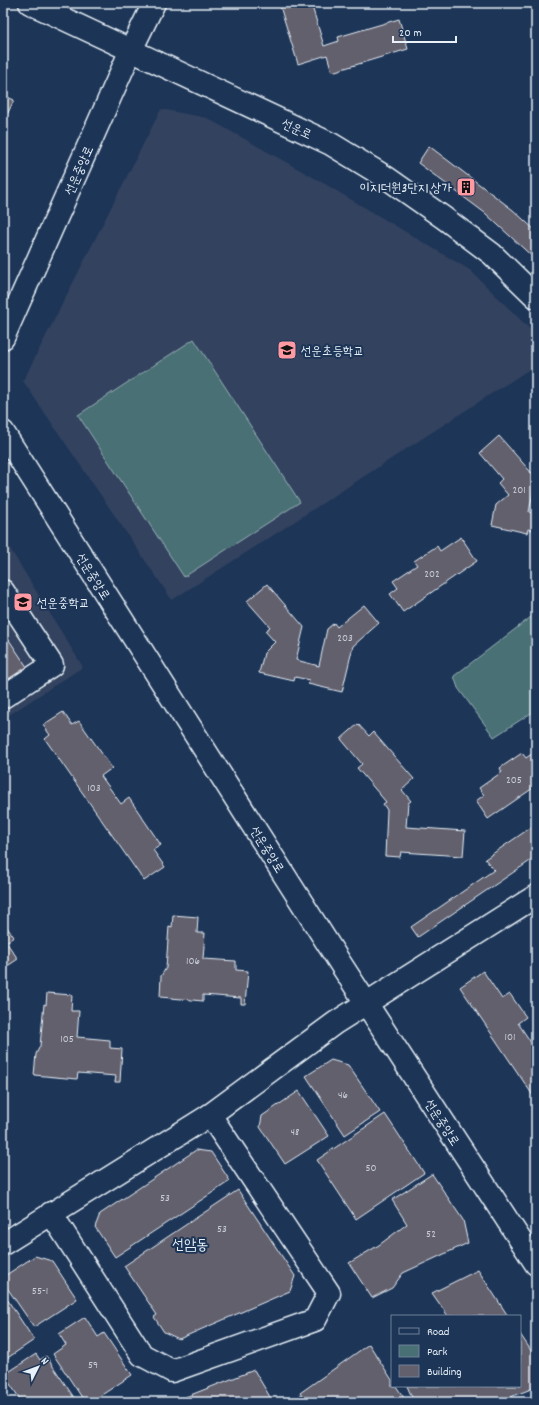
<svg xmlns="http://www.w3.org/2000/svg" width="539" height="1405" viewBox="0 0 539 1405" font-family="Dekko,'Poor Story',sans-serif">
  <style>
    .built { fill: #32425e }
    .green { fill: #497074; stroke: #98b0b6 }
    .building { fill: #63606e; stroke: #e8f1f8 }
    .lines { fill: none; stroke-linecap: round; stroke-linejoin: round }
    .street-casing { stroke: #e8f1f8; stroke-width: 25 }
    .secondary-casing { stroke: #e8f1f8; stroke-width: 25 }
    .street { stroke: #1d3557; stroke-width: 22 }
    .secondary { stroke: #1d3557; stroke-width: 22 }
    .labels { text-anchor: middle; stroke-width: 4; stroke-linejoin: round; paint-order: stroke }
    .number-label { font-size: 11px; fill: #c7cdd6 }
    .street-label { font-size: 13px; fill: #e8f1f8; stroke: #1d3557 }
    .poi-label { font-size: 13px; fill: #e8f1f8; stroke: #1d3557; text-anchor: start }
    .quarter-label { font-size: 15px; fill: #e8f1f8; stroke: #1d3557 }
  </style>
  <rect width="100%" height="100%" fill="#1d3557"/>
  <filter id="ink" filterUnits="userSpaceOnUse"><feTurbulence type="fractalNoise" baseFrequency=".025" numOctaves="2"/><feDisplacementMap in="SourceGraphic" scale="8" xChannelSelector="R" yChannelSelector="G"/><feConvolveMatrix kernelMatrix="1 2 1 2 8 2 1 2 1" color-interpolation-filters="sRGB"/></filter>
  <g filter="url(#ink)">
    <!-- built -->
    <g class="built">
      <path d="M 161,109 L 207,118 L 320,181 L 470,270 L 536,335 L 536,365 L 263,542 L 172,600 L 23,381 Z"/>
      <path d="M 3,537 L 83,667 L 3,719 Z"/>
    </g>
    <!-- green -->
    <g class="green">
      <path d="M 194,339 L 300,502 L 184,577 L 78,415 Z"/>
      <path d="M 531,617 L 536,625 L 536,710 L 494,737 L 458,688 L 454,676 Z"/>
    </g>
    <!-- building -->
    <g class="building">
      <path d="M 279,3 L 311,3 L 324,46 L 339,41 L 338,37 L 399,19 L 408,49 L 332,72 L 327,55 L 298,64 Z"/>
      <path d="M 3,95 L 14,100 L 3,123 Z"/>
      <path d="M 429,146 L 513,210 L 536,231 L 536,260 L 485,213 L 418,163 Z"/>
      <path d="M 499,436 L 536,478 L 529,512 L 536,514 L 536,531 L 528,529 L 527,533 L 492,525 L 496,505 L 508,495 L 498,483 L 502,479 L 480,453 Z"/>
      <path d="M 461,537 L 477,561 L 403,612 L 390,594 L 398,588 L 393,581 L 417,565 L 414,561 L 437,546 L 440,551 Z"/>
      <path d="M 267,584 L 304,627 L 296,660 L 319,666 L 327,629 L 334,623 L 337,627 L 364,605 L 379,623 L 353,646 L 342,692 L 308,684 L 309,680 L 295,677 L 294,681 L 259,673 L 264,653 L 275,642 L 265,631 L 270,627 L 247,601 Z"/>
      <path d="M 3,631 L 29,670 L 3,687 Z"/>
      <path d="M 63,712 L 72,725 L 79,721 L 112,768 L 101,776 L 121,804 L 129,798 L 161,845 L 153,850 L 165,867 L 144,881 L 45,739 L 50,735 L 43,725 Z"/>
      <path d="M 358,724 L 369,736 L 373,732 L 414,779 L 402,790 L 411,801 L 408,803 L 406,827 L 465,831 L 463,856 L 401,852 L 400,857 L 385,856 L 387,810 L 383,804 L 386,802 L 357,768 L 362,764 L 341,739 Z"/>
      <path d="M 536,751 L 536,786 L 488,819 L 476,801 L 484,795 L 479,788 L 502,772 L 500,768 L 522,753 L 526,758 Z"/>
      <path d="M 536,824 L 536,857 L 418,937 L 411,927 L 494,870 L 485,859 Z"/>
      <path d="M 173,915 L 198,917 L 197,933 L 205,933 L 203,959 L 236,961 L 236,970 L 248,971 L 245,1004 L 241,1004 L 241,998 L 203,995 L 203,1001 L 160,997 L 161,976 L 166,968 L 169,926 L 172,927 Z"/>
      <path d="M 3,922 L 14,937 L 6,942 L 18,959 L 3,969 Z"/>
      <path d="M 483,971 L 502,999 L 510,994 L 526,1017 L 518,1023 L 536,1050 L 536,1100 L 460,987 Z"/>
      <path d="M 47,993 L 72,995 L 71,1011 L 79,1011 L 77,1037 L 110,1040 L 110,1048 L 122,1049 L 120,1082 L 115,1082 L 116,1076 L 78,1073 L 77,1079 L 34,1075 L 36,1054 L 40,1046 L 44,1004 L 46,1005 Z"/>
      <path d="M 331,1060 L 348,1065 L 380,1112 L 345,1135 L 306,1076 Z"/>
      <path d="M 299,1091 L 329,1136 L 285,1164 L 260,1127 L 262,1116 Z"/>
      <path d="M 385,1114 L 424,1173 L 356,1219 L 317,1160 Z"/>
      <path d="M 196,1150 L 211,1152 L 230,1181 L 115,1257 L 95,1227 L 100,1214 Z"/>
      <path d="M 432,1174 L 463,1220 L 468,1243 L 403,1273 L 392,1288 L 372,1298 L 349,1263 L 379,1245 L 407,1224 L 392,1200 Z"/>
      <path d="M 238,1190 L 295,1276 L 290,1291 L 179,1339 L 164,1332 L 154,1317 L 157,1315 L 124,1266 Z"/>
      <path d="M 35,1256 L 52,1261 L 77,1299 L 34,1327 L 3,1282 L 3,1277 Z"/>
      <path d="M 478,1270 L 508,1316 L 448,1316 L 432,1293 Z"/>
      <path d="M 3,1293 L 34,1340 L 3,1361 Z"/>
      <path d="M 85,1317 L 98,1337 L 104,1333 L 132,1375 L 91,1402 L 85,1402 L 53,1354 L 66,1345 L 59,1334 Z"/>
      <path d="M 520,1334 L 536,1358 L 536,1387 L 498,1402 L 414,1402 L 407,1386 L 520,1386 Z"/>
      <path d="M 369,1344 L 392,1380 L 392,1386 L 396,1386 L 404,1398 L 400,1401 L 401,1402 L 306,1402 L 300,1393 Z"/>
      <path d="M 36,1354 L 40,1360 L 46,1356 L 77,1402 L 22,1402 L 4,1375 Z"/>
      <path d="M 254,1370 L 273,1402 L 185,1402 L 183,1398 Z"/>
    </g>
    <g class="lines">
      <defs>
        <g id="street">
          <path d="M 30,3 L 331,144 L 387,178 L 444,218 L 492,254 L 536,297"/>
          <path d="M 3,591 L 52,665 L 3,697"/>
          <path d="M 51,1213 L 142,1355 L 172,1371 L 315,1320 L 329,1293 L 210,1115"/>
          <path d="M 3,1244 L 210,1115 L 335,1023 L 536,896"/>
        </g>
        <g id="secondary">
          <path d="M 3,338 L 131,50 L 154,3"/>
          <path d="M 3,432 L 342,966 L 536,1264"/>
        </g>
      </defs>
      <!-- street casing -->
      <use href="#street" class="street-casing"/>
      <!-- secondary casing -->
      <use href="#secondary" class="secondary-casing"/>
      <!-- street -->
      <use href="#street" class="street"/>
      <!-- secondary -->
      <use href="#secondary" class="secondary"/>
    </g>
  </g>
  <!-- icons -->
  <defs>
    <symbol id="building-square" viewBox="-11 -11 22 22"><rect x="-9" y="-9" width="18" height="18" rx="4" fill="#ff9aa2" stroke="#1d3557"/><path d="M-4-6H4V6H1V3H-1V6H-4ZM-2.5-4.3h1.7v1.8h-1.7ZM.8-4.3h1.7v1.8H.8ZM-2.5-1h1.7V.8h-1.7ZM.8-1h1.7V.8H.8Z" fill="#111"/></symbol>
    <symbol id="school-square" viewBox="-11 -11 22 22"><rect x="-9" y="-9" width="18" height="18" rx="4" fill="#ff9aa2" stroke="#1d3557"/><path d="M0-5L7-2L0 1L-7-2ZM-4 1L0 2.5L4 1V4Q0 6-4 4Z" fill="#111"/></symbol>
  </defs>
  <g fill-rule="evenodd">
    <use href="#building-square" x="455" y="176" width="22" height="22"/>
    <use href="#school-square" x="276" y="339" width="22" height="22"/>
    <use href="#school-square" x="12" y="591" width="22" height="22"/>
  </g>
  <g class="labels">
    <!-- number labels -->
    <g class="number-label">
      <text x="519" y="493">201</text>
      <text x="432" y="577">202</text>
      <text x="345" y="641">203</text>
      <text x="514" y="783">205</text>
      <text x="94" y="791">103</text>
      <text x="193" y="964">106</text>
      <text x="510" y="1040">101</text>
      <text x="67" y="1042">105</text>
      <text x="343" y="1098">46</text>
      <text x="295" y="1135">48</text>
      <text x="371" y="1171">50</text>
      <text x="165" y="1201">53</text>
      <text x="222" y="1232">53</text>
      <text x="431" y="1237">52</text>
      <text x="40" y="1294">55-1</text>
      <text x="93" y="1368">59</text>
    </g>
    <!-- street labels -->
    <g class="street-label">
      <text transform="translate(297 128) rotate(25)" y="5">선운로</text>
      <text transform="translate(78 170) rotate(-66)" y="5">선운중앙로</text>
      <text transform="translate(94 576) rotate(58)" y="5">선운중앙로</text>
      <text transform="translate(268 849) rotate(58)" y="5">선운중앙로</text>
      <text transform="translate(443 1122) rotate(57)" y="5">선운중앙로</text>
    </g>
    <!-- poi labels -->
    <g class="poi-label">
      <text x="452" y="192" text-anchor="end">이지더원3단지 상가</text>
      <text x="301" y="355">선운초등학교</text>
      <text x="37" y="607">선운중학교</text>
    </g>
    <!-- quarter labels -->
    <g class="quarter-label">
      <text x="190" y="1249">선암동</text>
    </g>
  </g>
  <!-- margin -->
  <rect width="539" height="1405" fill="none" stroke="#1d3557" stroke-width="16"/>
  <rect x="8" y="8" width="523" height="1389" fill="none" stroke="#e8f1f8" stroke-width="1.5" filter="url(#ink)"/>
  <!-- legend -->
  <rect x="391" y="1315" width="130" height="72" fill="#1d3557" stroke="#6e8097"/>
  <rect x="399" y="1328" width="20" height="6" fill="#1d3557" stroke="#6e8097"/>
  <text x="427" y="1335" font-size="12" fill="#e8f1f8">Road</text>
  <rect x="399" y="1345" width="20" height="12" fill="#497074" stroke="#6e8097"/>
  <text x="427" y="1355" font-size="12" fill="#e8f1f8">Park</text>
  <rect x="399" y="1365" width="20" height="12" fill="#63606e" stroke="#6e8097"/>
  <text x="427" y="1375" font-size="12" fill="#e8f1f8">Building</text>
  <!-- north arrow -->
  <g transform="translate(38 1367) rotate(48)" stroke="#1d3557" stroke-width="3" paint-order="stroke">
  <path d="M0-3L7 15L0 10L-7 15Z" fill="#e8f1f8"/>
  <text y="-6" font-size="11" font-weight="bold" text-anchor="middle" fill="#e8f1f8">N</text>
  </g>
  <!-- scale -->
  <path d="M393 36v6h63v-6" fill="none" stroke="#e8f1f8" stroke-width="2"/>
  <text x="399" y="36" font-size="12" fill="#e8f1f8" stroke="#1d3557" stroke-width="3" paint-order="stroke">20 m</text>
</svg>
